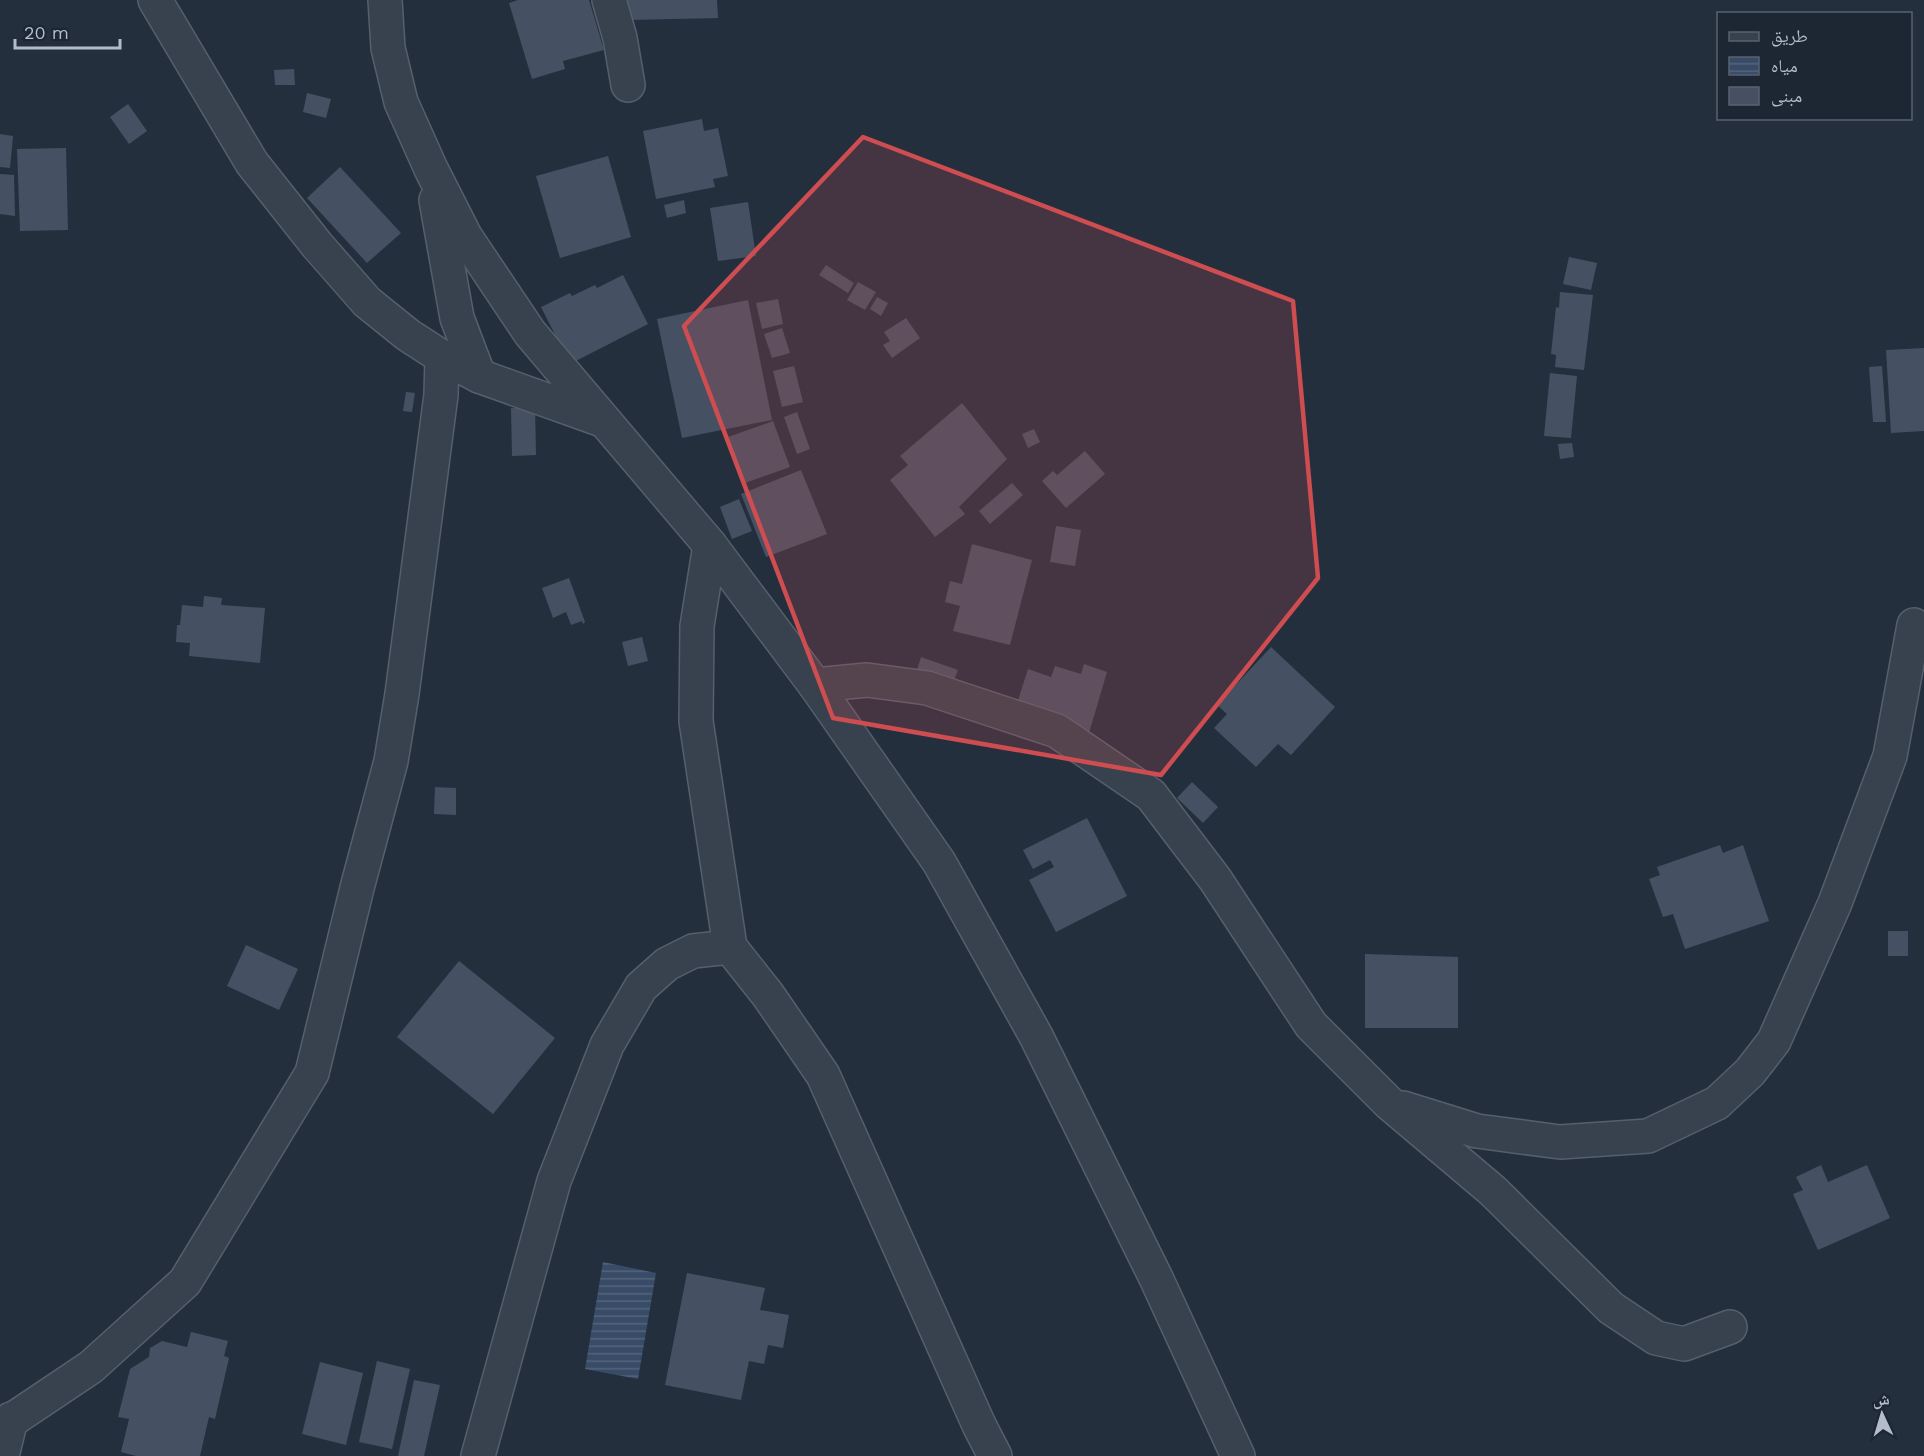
<svg xmlns="http://www.w3.org/2000/svg" width="1924" height="1456" viewBox="0 0 1924 1456" font-family="'Work Sans','Noto Naskh Arabic',sans-serif">
  <style>
    .water { fill: url(#water-rules) }
    .building { fill: #455162 }
    .lines { fill: none; stroke-linecap: round; stroke-linejoin: round }
    .minor-casing { stroke: #565f6c; stroke-width: 36 }
    .minor { stroke: #38414e; stroke-width: 33 }
    .marked { fill: #ce4d50; fill-opacity: 0.2; stroke: #ce4d50; stroke-width: 4.5; stroke-linejoin: round }
  </style>
  <defs>
    <pattern id="water-rules" width="6" height="5" patternUnits="userSpaceOnUse" patternTransform="scale(1.5)"><rect width="6" height="5" fill="#394c67"/><path d="M0 2.5h6" fill="none" stroke="#53647b"/></pattern>
  </defs>
  <rect width="100%" height="100%" fill="#242f3e"/>
  <!-- water -->
  <path class="water" d="M 603,1262 L 656,1273 L 638,1379 L 585,1369 Z"/>
  <!-- building -->
  <g class="building">
    <path d="M 518,0 L 589,0 L 604,50 L 563,61 L 565,69 L 532,79 L 509,3 Z"/>
    <path d="M 628,0 L 717,0 L 718,18 L 629,20 Z"/>
    <path d="M 294,69 L 295,85 L 275,85 L 274,70 Z"/>
    <path d="M 307,93 L 331,99 L 326,118 L 303,112 Z"/>
    <path d="M 128,104 L 147,131 L 129,144 L 110,117 Z"/>
    <path d="M 702,119 L 704,131 L 718,128 L 728,176 L 713,179 L 715,187 L 656,199 L 643,131 Z"/>
    <path d="M 0,134 L 13,136 L 10,168 L 0,167 Z"/>
    <path d="M 66,148 L 68,230 L 20,231 L 17,149 Z"/>
    <path d="M 608,156 L 631,237 L 560,258 L 536,176 Z"/>
    <path d="M 340,167 L 401,233 L 367,263 L 307,198 Z"/>
    <path d="M 0,174 L 14,175 L 15,216 L 0,214 Z"/>
    <path d="M 684,200 L 686,213 L 667,218 L 664,205 Z"/>
    <path d="M 748,202 L 756,256 L 718,261 L 710,208 Z"/>
    <path d="M 1569,257 L 1597,263 L 1591,290 L 1563,284 Z"/>
    <path d="M 826,265 L 854,283 L 848,293 L 819,275 Z"/>
    <path d="M 623,275 L 648,324 L 570,364 L 541,307 L 570,293 L 572,296 L 595,285 L 597,288 Z"/>
    <path d="M 858,282 L 876,292 L 865,310 L 847,300 Z"/>
    <path d="M 1560,292 L 1593,295 L 1584,370 L 1555,367 L 1556,355 L 1551,354 L 1556,307 L 1559,308 Z"/>
    <path d="M 877,297 L 888,303 L 881,316 L 870,309 Z"/>
    <path d="M 778,299 L 783,324 L 762,329 L 756,303 Z"/>
    <path d="M 748,300 L 772,420 L 682,438 L 657,319 Z"/>
    <path d="M 906,318 L 920,338 L 892,358 L 883,345 L 890,341 L 884,332 Z"/>
    <path d="M 782,328 L 790,353 L 772,358 L 764,334 Z"/>
    <path d="M 1924,348 L 1924,431 L 1891,433 L 1886,350 Z"/>
    <path d="M 794,366 L 803,402 L 782,407 L 773,371 Z"/>
    <path d="M 1882,366 L 1886,422 L 1873,422 L 1869,367 Z"/>
    <path d="M 1550,373 L 1577,376 L 1571,438 L 1544,436 Z"/>
    <path d="M 406,392 L 415,393 L 412,412 L 403,411 Z"/>
    <path d="M 962,403 L 1007,459 L 959,507 L 965,514 L 935,537 L 890,480 L 908,465 L 900,456 Z"/>
    <path d="M 511,408 L 535,408 L 536,455 L 512,456 Z"/>
    <path d="M 797,412 L 810,449 L 797,454 L 784,417 Z"/>
    <path d="M 773,421 L 790,467 L 745,483 L 728,437 Z"/>
    <path d="M 1034,429 L 1040,442 L 1028,448 L 1022,434 Z"/>
    <path d="M 1572,443 L 1574,457 L 1560,459 L 1558,444 Z"/>
    <path d="M 1085,451 L 1105,474 L 1066,508 L 1042,481 L 1053,471 L 1057,475 Z"/>
    <path d="M 801,470 L 827,534 L 766,557 L 741,494 Z"/>
    <path d="M 1012,483 L 1023,495 L 990,524 L 979,511 Z"/>
    <path d="M 739,499 L 752,531 L 732,539 L 720,507 Z"/>
    <path d="M 1056,526 L 1081,530 L 1075,566 L 1050,562 Z"/>
    <path d="M 972,544 L 1032,560 L 1010,645 L 953,631 L 960,606 L 945,602 L 950,581 L 962,584 Z"/>
    <path d="M 569,578 L 585,622 L 583,624 L 582,621 L 571,625 L 566,612 L 553,618 L 542,588 Z"/>
    <path d="M 204,596 L 222,598 L 221,605 L 265,608 L 260,663 L 189,656 L 190,643 L 176,642 L 177,625 L 180,625 L 182,605 L 203,607 Z"/>
    <path d="M 642,637 L 648,661 L 628,666 L 622,642 Z"/>
    <path d="M 1271,647 L 1335,707 L 1291,755 L 1278,744 L 1256,767 L 1214,728 L 1227,714 L 1217,705 Z"/>
    <path d="M 921,657 L 958,670 L 951,688 L 915,676 Z"/>
    <path d="M 1084,664 L 1107,672 L 1089,733 L 1015,710 L 1028,669 L 1051,677 L 1055,666 L 1081,674 Z"/>
    <path d="M 1192,782 L 1218,807 L 1203,823 L 1177,798 Z"/>
    <path d="M 435,787 L 456,788 L 456,815 L 434,814 Z"/>
    <path d="M 1087,818 L 1127,896 L 1056,932 L 1029,880 L 1054,867 L 1050,860 L 1033,869 L 1023,850 Z"/>
    <path d="M 1720,845 L 1723,853 L 1743,845 L 1769,921 L 1685,949 L 1673,914 L 1663,917 L 1649,879 L 1660,875 L 1657,867 Z"/>
    <rect x="1888" y="931" width="20" height="25"/>
    <path d="M 246,945 L 298,969 L 279,1010 L 227,986 Z"/>
    <path d="M 1365,954 L 1458,957 L 1458,1028 L 1365,1028 Z"/>
    <path d="M 459,961 L 555,1038 L 493,1114 L 397,1037 Z"/>
    <path d="M 1821,1165 L 1828,1182 L 1867,1165 L 1890,1218 L 1818,1250 L 1793,1194 L 1803,1190 L 1796,1177 Z"/>
    <path d="M 687,1273 L 765,1288 L 760,1310 L 789,1315 L 783,1348 L 768,1345 L 764,1364 L 749,1361 L 741,1400 L 665,1385 Z"/>
    <path d="M 191,1332 L 228,1341 L 224,1356 L 229,1358 L 215,1419 L 209,1417 L 200,1456 L 136,1456 L 121,1452 L 129,1419 L 118,1417 L 130,1369 L 149,1357 L 150,1348 L 162,1341 L 187,1347 Z"/>
    <path d="M 377,1361 L 410,1369 L 392,1449 L 359,1442 Z"/>
    <path d="M 320,1362 L 363,1373 L 346,1445 L 302,1434 Z"/>
    <path d="M 414,1380 L 440,1385 L 424,1456 L 398,1456 Z"/>
  </g>
  <g class="lines">
    <defs>
      <g id="minor">
        <path d="M 385,0 L 388,48 L 401,102 L 431,169 L 465,236 L 530,333 L 710,545 L 815,685 L 939,862 L 1036,1036 L 1156,1278 L 1238,1456"/>
        <path d="M 609,0 L 620,38 L 628,85"/>
        <path d="M 436,200 L 457,318 L 479,376"/>
        <path d="M 460,366 L 479,376 L 602,420"/>
        <path d="M 710,545 L 697,626 L 696,721 L 730,947 L 768,995 L 823,1075 L 979,1425 L 995,1456"/>
        <path d="M 815,685 L 867,680 L 927,688 L 1057,731 L 1151,795 L 1215,879 L 1311,1025 L 1390,1104 L 1493,1191 L 1611,1308 L 1656,1338 L 1684,1344 L 1730,1327"/>
        <path d="M 1403,1108 L 1477,1131 L 1560,1142 L 1648,1136 L 1717,1103 L 1750,1072 L 1774,1041 L 1835,903 L 1890,756 L 1914,625"/>
        <path d="M 0,1428 L 91,1367 L 185,1282 L 312,1073 L 357,888 L 391,761 L 402,694 L 441,395 L 442,357 L 408,335 L 367,302 L 317,245 L 252,163 L 155,0"/>
        <path d="M 2,1456 L 11,1419"/>
        <path d="M 478,1456 L 554,1181 L 607,1045 L 641,987 L 667,964 L 693,951 L 730,947"/>
      </g>
    </defs>
    <!-- minor casing -->
    <use href="#minor" class="minor-casing"/>
    <!-- minor -->
    <use href="#minor" class="minor"/>
  </g>
  <!-- marked area -->
  <path class="marked" d="M 863,137 L 1293,301 L 1318,578 L 1161,775 L 833,718 L 684,326 Z"/>
  <!-- legend -->
  <rect x="1717" y="12" width="195" height="108" fill="#1d2633" stroke="#59626f" stroke-width="1.5"/>
  <rect x="1729" y="32" width="30" height="9" fill="#38414e" stroke="#59626f" stroke-width="1.5"/>
  <text x="1771" y="42" font-size="18" fill="#b4bcc9">طريق</text>
  <rect x="1729" y="57" width="30" height="18" fill="url(#water-rules)" stroke="#59626f" stroke-width="1.5"/>
  <text x="1771" y="72" font-size="18" fill="#b4bcc9">مياه</text>
  <rect x="1729" y="87" width="30" height="18" fill="#455162" stroke="#59626f" stroke-width="1.5"/>
  <text x="1771" y="102" font-size="18" fill="#b4bcc9">مبنى</text>
  <!-- north arrow -->
  <g transform="translate(1882 1414) rotate(356)" stroke="#1d2633" stroke-width="4.5" paint-order="stroke">
  <path d="M0-4.5L10 22L0 15L-10 22Z" fill="#b4bcc9"/>
  <text y="-9" font-size="16" font-weight="bold" text-anchor="middle" fill="#b4bcc9">ش</text>
  </g>
  <!-- scale -->
  <path d="M15 39v9h105v-9" fill="none" stroke="#b4bcc9" stroke-width="3"/>
  <text x="24" y="39" font-size="18" fill="#b4bcc9" stroke="#1d2633" stroke-width="4.5" paint-order="stroke">20 m</text>
</svg>
